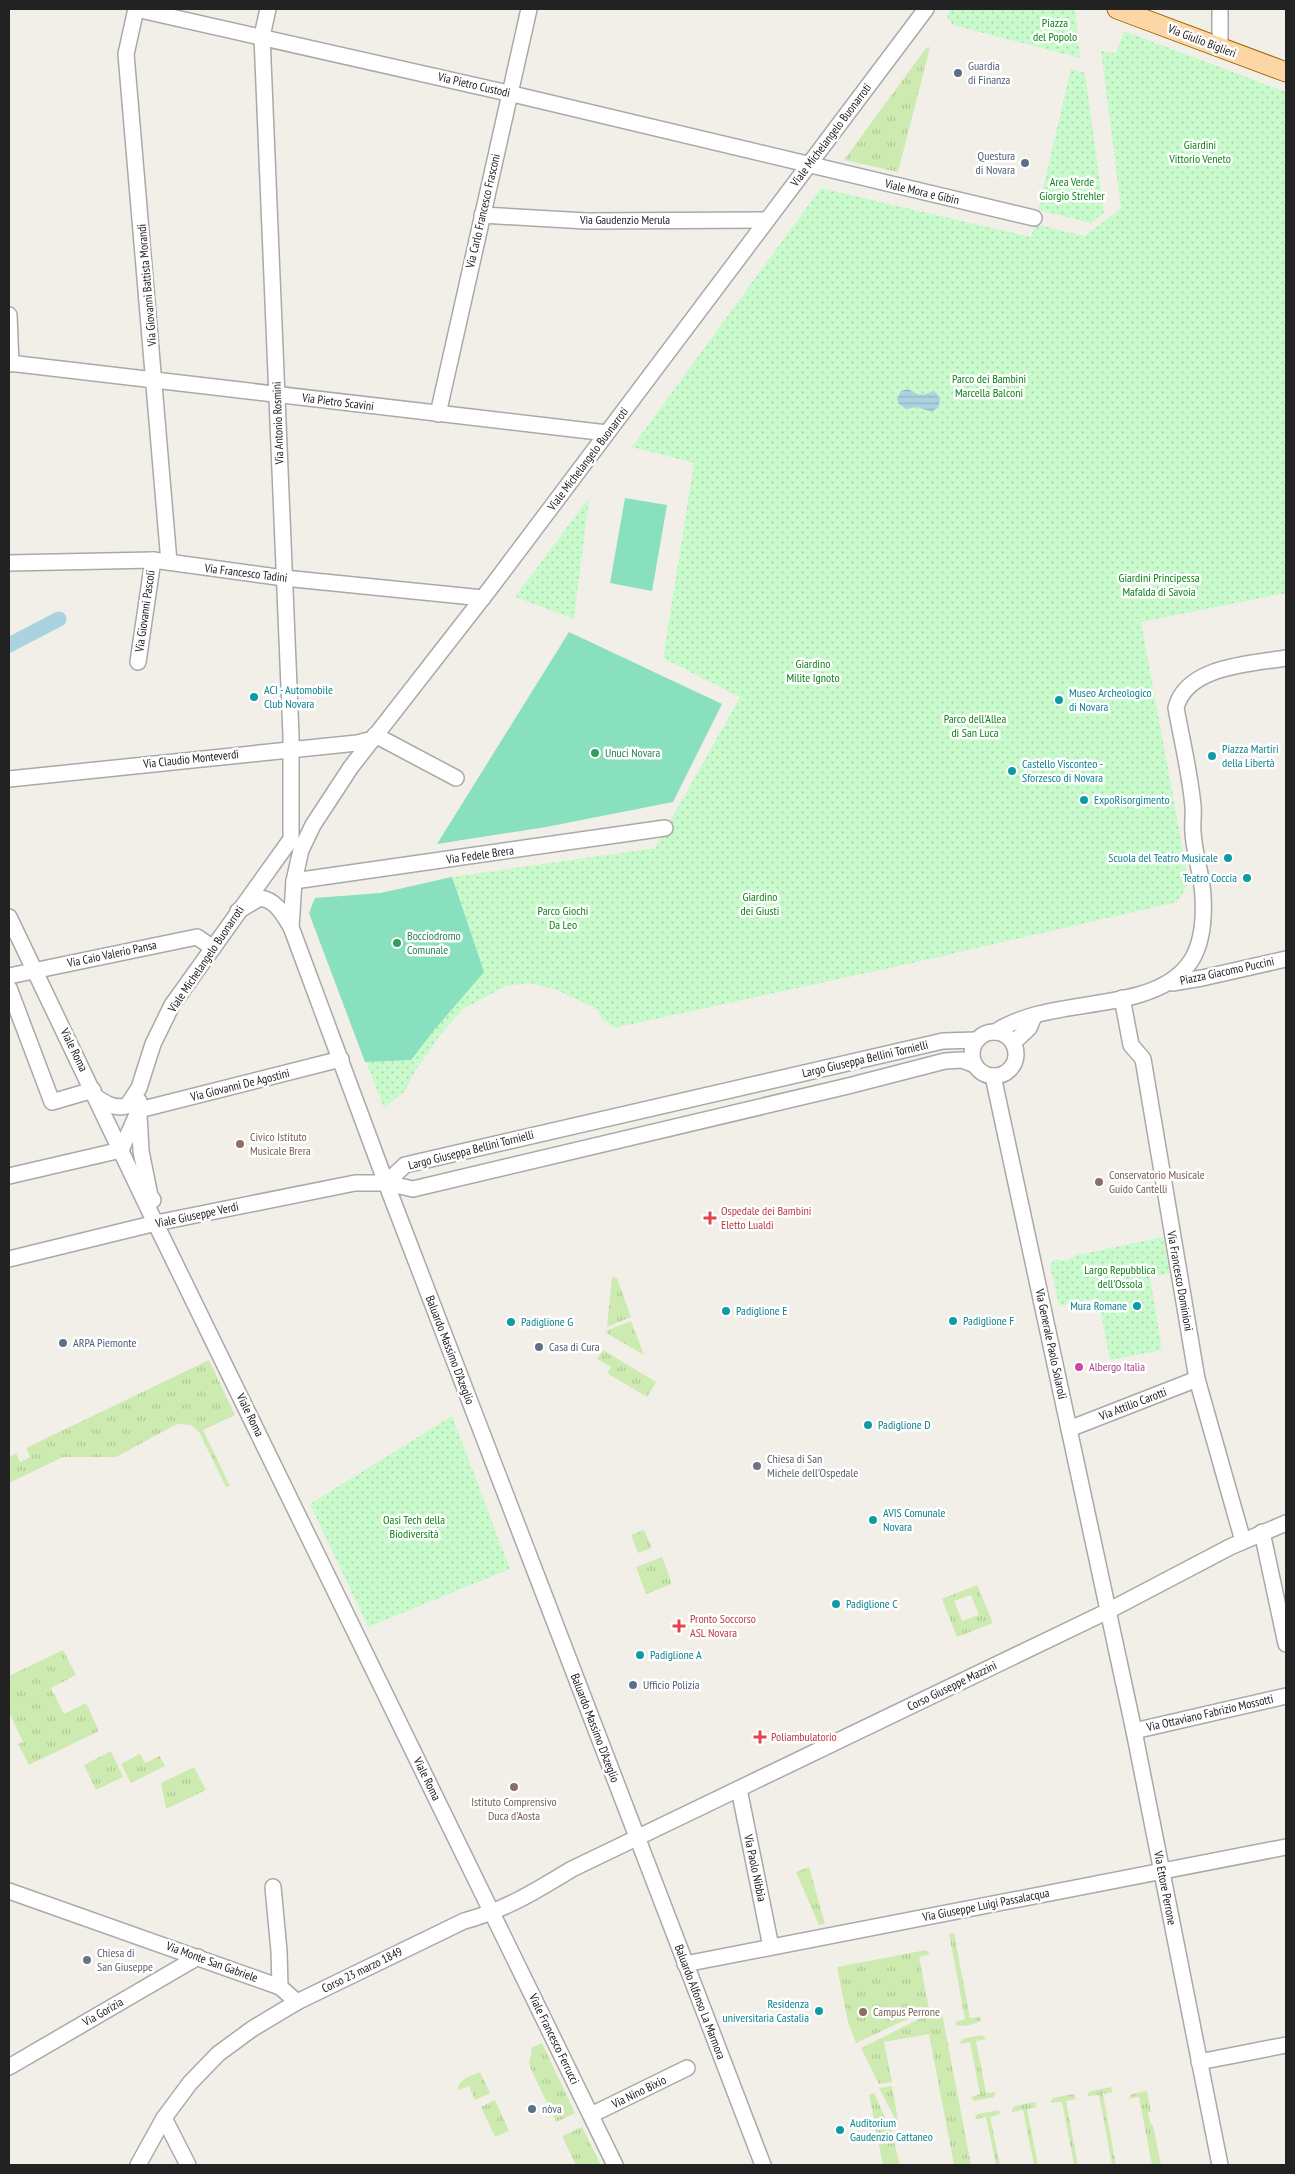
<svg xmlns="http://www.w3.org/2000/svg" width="1295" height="2174" viewBox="0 0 1295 2174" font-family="'PT Sans Narrow',sans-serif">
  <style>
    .grass { fill: url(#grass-tufts); fill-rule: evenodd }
    .park { fill: url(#park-dots) }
    .pitch { fill: #88e0be }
    .water { fill: url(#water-rules) }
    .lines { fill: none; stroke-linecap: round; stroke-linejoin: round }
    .canal { stroke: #aad3df; stroke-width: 15 }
    .minor-casing { stroke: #a9a9a9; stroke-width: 18 }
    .major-casing { stroke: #a06b00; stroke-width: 21 }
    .minor { stroke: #fff; stroke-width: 15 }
    .major { stroke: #fcd6a4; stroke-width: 19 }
    .service-dot { fill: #5c6f8a; stroke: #fff; stroke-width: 2 }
    .culture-dot { fill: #0f9aa8; stroke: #fff; stroke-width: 2 }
    .leisure-dot { fill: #2e9e5b; stroke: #fff; stroke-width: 2 }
    .education-dot { fill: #8d6e63; stroke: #fff; stroke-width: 2 }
    .health-dot { fill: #e0444e; stroke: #fff; stroke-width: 2 }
    .hotel-dot { fill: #d1479c; stroke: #fff; stroke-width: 2 }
    .worship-dot { fill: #6b7280; stroke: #fff; stroke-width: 2 }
    .labels { text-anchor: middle; stroke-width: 5; stroke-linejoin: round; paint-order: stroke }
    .park-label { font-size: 12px; fill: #0c8416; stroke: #fff }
    .street-label { font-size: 12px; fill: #222; stroke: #fff }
    .service-label { font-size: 12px; fill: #4e5e75; stroke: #fff; text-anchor: start }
    .culture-label { font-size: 12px; fill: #0d838f; stroke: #fff; text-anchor: start }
    .leisure-label { font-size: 12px; fill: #27864d; stroke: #fff; text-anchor: start }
    .education-label { font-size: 12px; fill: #785e54; stroke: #fff; text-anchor: start }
    .health-label { font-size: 12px; fill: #be3a42; stroke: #fff; text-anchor: start }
    .hotel-label { font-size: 12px; fill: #b23c85; stroke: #fff; text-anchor: start }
    .worship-label { font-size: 12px; fill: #5b616d; stroke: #fff; text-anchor: start }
  </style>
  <defs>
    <pattern id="grass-tufts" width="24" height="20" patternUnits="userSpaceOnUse" patternTransform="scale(1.25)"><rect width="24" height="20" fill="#cdebb0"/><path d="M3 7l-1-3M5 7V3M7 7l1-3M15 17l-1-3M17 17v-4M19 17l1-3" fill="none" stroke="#b0c997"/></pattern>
    <pattern id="park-dots" width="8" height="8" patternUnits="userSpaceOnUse" patternTransform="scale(1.25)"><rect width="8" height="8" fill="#c8facc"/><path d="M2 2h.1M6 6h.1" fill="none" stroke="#acd6af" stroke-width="1.8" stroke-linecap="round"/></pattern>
    <pattern id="water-rules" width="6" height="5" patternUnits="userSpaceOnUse" patternTransform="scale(1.25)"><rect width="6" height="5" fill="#aad3df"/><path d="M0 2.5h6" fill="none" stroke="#92b5bf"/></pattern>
  </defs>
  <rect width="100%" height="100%" fill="#f2efe9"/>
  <!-- grass -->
  <g class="grass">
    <path d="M 930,47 L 898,172 L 844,160 L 926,48 Z"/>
    <path d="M 612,1277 L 617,1278 L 631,1317 L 607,1327 Z"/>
    <path d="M 631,1321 L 644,1355 L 608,1334 L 606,1331 Z"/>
    <path d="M 603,1350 L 656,1382 L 647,1397 L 607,1373 L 611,1367 L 597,1359 Z"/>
    <path d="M 209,1360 L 235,1415 L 203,1430 L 230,1486 L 226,1487 L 199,1432 L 191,1425 L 177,1424 L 116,1457 L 63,1457 L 9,1483 L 9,1457 L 16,1453 L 20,1462 L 30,1457 L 26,1448 Z"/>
    <path d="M 644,1530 L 652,1548 L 638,1553 L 631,1535 Z"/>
    <path d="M 662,1557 L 672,1584 L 646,1594 L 636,1567 Z"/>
    <path d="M 977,1585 L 993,1623 L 957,1637 L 942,1599 ZM 971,1595 L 979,1615 L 962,1621 L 954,1601 Z"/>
    <path d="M 63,1650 L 76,1675 L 51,1688 L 64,1714 L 86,1703 L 99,1731 L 29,1765 L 18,1744 L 23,1742 L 9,1712 L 9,1676 Z"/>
    <path d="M 111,1751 L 123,1777 L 96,1790 L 84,1765 Z"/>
    <path d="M 140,1754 L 145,1763 L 160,1756 L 165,1766 L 131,1783 L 121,1764 Z"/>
    <path d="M 194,1767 L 206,1790 L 166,1809 L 161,1783 Z"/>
    <path d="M 809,1867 L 825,1924 L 819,1925 L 796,1872 Z"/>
    <path d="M 949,1933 L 954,1933 L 970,2018 L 980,2017 L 981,2020 C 974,2025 964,2027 956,2025 L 956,2022 L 965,2019 Z"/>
    <path d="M 926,1950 L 930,1954 L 919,1957 L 929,2009 L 856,2043 L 848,2022 L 837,1967 Z"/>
    <path d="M 941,2008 L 971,2165 L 954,2165 L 929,2034 L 884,2042 L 892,2082 L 879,2084 L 861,2048 Z"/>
    <path d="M 982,2035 L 986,2039 L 976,2041 L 986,2093 L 996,2092 L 994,2097 L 974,2101 L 971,2097 L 980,2094 L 970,2042 L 960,2044 L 962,2039 Z"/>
    <path d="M 542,2043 L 575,2113 L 556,2122 L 531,2069 L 529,2062 L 532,2051 L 531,2048 Z"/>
    <path d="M 480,2072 L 490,2093 L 475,2100 L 469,2086 L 458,2090 C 458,2079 471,2076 480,2072 Z"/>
    <path d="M 892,2086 L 899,2126 L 879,2088 Z"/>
    <path d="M 1111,2087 L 1113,2092 L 1103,2094 L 1116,2165 L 1112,2165 L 1099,2095 L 1088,2096 L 1088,2093 L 1091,2091 Z"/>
    <path d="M 1147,2091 L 1151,2112 L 1148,2112 L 1151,2125 L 1153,2125 L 1161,2165 L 1152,2165 L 1139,2097 L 1128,2099 L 1132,2094 Z"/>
    <path d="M 874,2093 L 891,2130 L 900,2165 L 883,2165 L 869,2095 Z"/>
    <path d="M 1074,2094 L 1076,2099 L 1066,2101 L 1078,2165 L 1074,2165 L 1062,2102 L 1051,2103 L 1051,2101 L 1053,2098 Z"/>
    <path d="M 495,2100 L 509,2131 L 495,2137 L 481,2107 Z"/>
    <path d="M 1035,2102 L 1037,2107 L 1027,2109 L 1038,2165 L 1034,2165 L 1023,2110 L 1012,2112 L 1012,2109 L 1015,2106 Z"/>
    <path d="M 999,2110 L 1000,2114 L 990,2117 L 1000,2165 L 996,2165 L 986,2117 L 976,2119 L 975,2116 L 978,2114 Z"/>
    <path d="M 582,2127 L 601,2165 L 576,2165 L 562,2136 Z"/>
  </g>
  <!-- park -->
  <g class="park">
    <path d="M 951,9 L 1075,9 L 1080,58 L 953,25 L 947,17 Z"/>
    <path d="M 1124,31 L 1286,92 L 1286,593 L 1141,622 L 1189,883 L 1177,902 L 899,966 L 614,1028 L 601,1017 L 597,1009 L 557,990 L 529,983 L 506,986 L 463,1009 L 440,1035 L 415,1071 L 405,1091 L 384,1108 L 309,913 L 315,898 L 381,893 L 452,877 L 655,848 L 740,697 L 663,658 L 694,463 L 632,447 L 821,188 L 1031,237 L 1035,224 L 1085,236 L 1121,208 L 1101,51 L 1116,53 Z"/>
    <path d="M 1071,69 L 1085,73 L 1104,213 L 1091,223 L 1038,210 Z"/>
    <path d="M 589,498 L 574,619 L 515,597 Z"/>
    <path d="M 1163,1237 L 1170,1273 L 1150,1277 L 1162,1350 L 1110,1360 L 1098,1298 L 1059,1306 L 1050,1264 L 1057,1259 L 1065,1261 L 1077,1255 Z"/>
    <path d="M 452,1416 L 510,1569 L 368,1627 L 310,1504 Z"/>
  </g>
  <!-- pitch -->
  <g class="pitch">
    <path d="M 625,498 L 667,505 L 652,591 L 610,583 Z"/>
    <path d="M 569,632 L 722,704 L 673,802 L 546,827 L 437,844 Z"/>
    <path d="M 452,877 L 484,972 L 435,1029 L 411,1060 L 365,1062 L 309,913 L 315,898 L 381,893 Z"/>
  </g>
  <!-- water -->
  <path class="water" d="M 908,389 L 917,394 L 923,395 L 934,391 L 940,398 L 939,406 L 932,412 L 917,407 L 906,409 L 899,404 L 897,399 L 901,391 Z"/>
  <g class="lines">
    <!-- canal -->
    <path class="canal" d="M 9,645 L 59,619"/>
    <defs>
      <g id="minor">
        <path d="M 136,9 L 521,96 L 1034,218"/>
        <path d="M 136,9 L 126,54 L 169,562"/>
        <path d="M 1220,48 L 1220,9"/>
        <path d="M 482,215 L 586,221 L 767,220"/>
        <path d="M 9,315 L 11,364"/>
        <path d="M 9,363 L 607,433"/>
        <path d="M 438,414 L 529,9"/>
        <path d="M 9,563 L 153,560 L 284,578 L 483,598"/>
        <path d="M 138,662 L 153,560"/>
        <path d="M 375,735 L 456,778"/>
        <path d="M 9,779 L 357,743 L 373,739"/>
        <path d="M 294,881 L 665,828"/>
        <path d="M 238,911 L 260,898 C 276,900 283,914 291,927 L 386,1183 L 763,2165"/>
        <path d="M 9,917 L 150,1212 L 615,2165"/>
        <path d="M 291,927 L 294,881 L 301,850 L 313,825 L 351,767 L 492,586 L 926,9"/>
        <path d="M 9,976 L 197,937 L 213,948"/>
        <path d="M 1172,983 L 1202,978 L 1286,959"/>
        <path d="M 9,988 L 52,1102 L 93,1090"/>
        <path d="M 1122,998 L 1131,1045 L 1143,1059 L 1197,1379 L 1243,1541"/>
        <path d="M 995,1032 C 1035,1006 1092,1008 1138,995 C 1191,980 1206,950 1203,896 C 1202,874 1194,854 1193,832 C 1192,823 1194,814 1193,806 C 1190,773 1182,741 1176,708 C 1186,666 1250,664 1286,658"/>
        <circle cx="994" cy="1054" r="22"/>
        <path d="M 1013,1043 L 1029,1028 L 1034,1016"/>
        <path d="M 993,1076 L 1134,1731 L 1220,2165"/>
        <path d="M 96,1097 C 106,1104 115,1109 127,1106 L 139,1088 L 153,1044 L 172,1005 L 291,839 L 291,735 L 262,36 L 268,9"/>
        <path d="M 139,1110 L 341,1059"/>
        <path d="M 139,1115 L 141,1151 L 150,1196 L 153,1200"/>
        <path d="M 9,1176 L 121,1150 L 139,1110 L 139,1101"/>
        <path d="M 386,1183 L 405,1165 L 943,1041 L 977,1040"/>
        <path d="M 9,1259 L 156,1223 L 355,1183 L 386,1183 L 413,1189 L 848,1086 L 945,1061 L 962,1060 L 975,1065"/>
        <path d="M 1069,1429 L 1197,1379"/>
        <path d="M 1262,1532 L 1286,1644"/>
        <path d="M 1134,1731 L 1286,1696"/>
        <path d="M 739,1789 L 771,1947"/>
        <path d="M 273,1887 L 279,1951 L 280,1987"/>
        <path d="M 9,1891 L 280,1987 L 297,2002"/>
        <path d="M 685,1964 L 1286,1847"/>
        <path d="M 1199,2062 L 1286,2045"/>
        <path d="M 9,2067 L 198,1957"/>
        <path d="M 591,2115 L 687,2068"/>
        <path d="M 164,2118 L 188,2165"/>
        <path d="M 138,2165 L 164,2118 L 190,2083 L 218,2054 L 252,2029 L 297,2002 L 464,1921 C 505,1910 536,1891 572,1869 L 1108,1611 L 1230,1547 L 1286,1523"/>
      </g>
      <path id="major" d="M 1117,9 L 1286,72"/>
    </defs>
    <!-- minor casing -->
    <use href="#minor" class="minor-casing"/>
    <!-- major casing -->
    <use href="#major" class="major-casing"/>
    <!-- minor -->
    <use href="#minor" class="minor"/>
    <!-- major -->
    <use href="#major" class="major"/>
  </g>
  <!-- markers -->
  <g class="service-dot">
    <circle cx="958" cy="73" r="5"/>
    <circle cx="1025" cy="163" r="5"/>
    <circle cx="63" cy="1343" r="5"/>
    <circle cx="539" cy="1347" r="5"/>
    <circle cx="633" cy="1685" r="5"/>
    <circle cx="532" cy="2109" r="5"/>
  </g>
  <g class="culture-dot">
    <circle cx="254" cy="697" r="5"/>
    <circle cx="1059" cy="700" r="5"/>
    <circle cx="1212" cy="756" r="5"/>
    <circle cx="1012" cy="771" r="5"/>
    <circle cx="1084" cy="800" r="5"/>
    <circle cx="1228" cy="858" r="5"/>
    <circle cx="1247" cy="878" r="5"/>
    <circle cx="1137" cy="1306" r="5"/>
    <circle cx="726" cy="1311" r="5"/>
    <circle cx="953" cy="1321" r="5"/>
    <circle cx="511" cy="1322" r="5"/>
    <circle cx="868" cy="1425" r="5"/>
    <circle cx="873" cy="1520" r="5"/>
    <circle cx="836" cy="1604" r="5"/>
    <circle cx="640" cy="1655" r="5"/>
    <circle cx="819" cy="2011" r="5"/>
    <circle cx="840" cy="2130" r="5"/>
  </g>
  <g class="leisure-dot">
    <circle cx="595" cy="753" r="5"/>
    <circle cx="397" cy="943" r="5"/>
  </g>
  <g class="education-dot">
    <circle cx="240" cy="1144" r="5"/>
    <circle cx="1099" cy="1182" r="5"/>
    <circle cx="514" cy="1787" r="5"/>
    <circle cx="863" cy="2012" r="5"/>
  </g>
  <g class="health-dot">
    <path d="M707.5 1210.5h5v5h5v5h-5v5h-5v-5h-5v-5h5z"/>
    <path d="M676.5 1618.5h5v5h5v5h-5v5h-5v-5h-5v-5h5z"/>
    <path d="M757.5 1729.5h5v5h5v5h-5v5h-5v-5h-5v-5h5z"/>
  </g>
  <circle class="hotel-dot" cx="1079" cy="1367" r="5"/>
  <g class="worship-dot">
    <circle cx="757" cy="1466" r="5"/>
    <circle cx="87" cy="1960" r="5"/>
  </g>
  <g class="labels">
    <!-- park labels -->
    <g class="park-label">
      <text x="1055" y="27">Piazza<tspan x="1055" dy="14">del Popolo</tspan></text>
      <text x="1200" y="149">Giardini<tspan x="1200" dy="14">Vittorio Veneto</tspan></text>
      <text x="1072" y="186">Area Verde<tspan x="1072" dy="14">Giorgio Strehler</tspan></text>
      <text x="989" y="383">Parco dei Bambini<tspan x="989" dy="14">Marcella Balconi</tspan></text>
      <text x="1159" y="582">Giardini Principessa<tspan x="1159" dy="14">Mafalda di Savoia</tspan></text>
      <text x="813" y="668">Giardino<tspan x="813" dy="14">Milite Ignoto</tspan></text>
      <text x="975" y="723">Parco dell'Allea<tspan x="975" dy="14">di San Luca</tspan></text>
      <text x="760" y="901">Giardino<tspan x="760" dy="14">dei Giusti</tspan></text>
      <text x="563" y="915">Parco Giochi<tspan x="563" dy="14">Da Leo</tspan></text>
      <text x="1120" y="1274">Largo Repubblica<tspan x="1120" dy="14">dell'Ossola</tspan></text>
      <text x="414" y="1524">Oasi Tech della<tspan x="414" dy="14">Biodiversità</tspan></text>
    </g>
    <!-- street labels -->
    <g class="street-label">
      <text transform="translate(1202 41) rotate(21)" y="4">Via Giulio Biglieri</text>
      <text transform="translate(474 85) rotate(13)" y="4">Via Pietro Custodi</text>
      <text transform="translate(831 135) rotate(-53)" y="4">Viale Michelangelo Buonarroti</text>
      <text transform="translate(922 192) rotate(13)" y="4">Viale Mora e Gibin</text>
      <text transform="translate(483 211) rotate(-77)" y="4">Via Carlo Francesco Frasconi</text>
      <text x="625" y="224">Via Gaudenzio Merula</text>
      <text transform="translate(147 285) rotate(-95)" y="4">Via Giovanni Battista Morandi</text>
      <text transform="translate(338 402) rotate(7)" y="4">Via Pietro Scavini</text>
      <text transform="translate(278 423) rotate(-92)" y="4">Via Antonio Rosmini</text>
      <text transform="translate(588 459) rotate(-53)" y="4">Viale Michelangelo Buonarroti</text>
      <text transform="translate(246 573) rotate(7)" y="4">Via Francesco Tadini</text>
      <text transform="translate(145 611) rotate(-82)" y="4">Via Giovanni Pascoli</text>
      <text transform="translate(191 759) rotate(-6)" y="4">Via Claudio Monteverdi</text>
      <text transform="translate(480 855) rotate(-8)" y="4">Via Fedele Brera</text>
      <text transform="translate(112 954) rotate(-12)" y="4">Via Caio Valerio Pansa</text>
      <text transform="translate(206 959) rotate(-56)" y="4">Viale Michelangelo Buonarroti</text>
      <text transform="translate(1227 971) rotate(-12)" y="4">Piazza Giacomo Puccini</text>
      <text transform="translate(74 1050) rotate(64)" y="4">Viale Roma</text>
      <text transform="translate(865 1059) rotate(-13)" y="4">Largo Giuseppa Bellini Tornielli</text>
      <text transform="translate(240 1085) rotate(-14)" y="4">Via Giovanni De Agostini</text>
      <text transform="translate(471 1150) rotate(-14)" y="4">Largo Giuseppa Bellini Tornielli</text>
      <text transform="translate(197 1215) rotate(-12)" y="4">Viale Giuseppe Verdi</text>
      <text transform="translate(1180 1281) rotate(80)" y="4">Via Francesco Dominioni</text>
      <text transform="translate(1051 1344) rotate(78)" y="4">Via Generale Paolo Solaroli</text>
      <text transform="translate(450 1350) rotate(69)" y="4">Baluardo Massimo D'Azeglio</text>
      <text transform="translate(1133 1404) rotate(-21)" y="4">Via Attilio Carotti</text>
      <text transform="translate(250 1415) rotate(64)" y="4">Viale Roma</text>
      <text transform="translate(952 1686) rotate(-26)" y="4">Corso Giuseppe Mazzini</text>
      <text transform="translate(1210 1713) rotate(-13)" y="4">Via Ottaviano Fabrizio Mossotti</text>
      <text transform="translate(595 1728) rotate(69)" y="4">Baluardo Massimo D'Azeglio</text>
      <text transform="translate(427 1779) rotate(64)" y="4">Viale Roma</text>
      <text transform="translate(755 1868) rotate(78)" y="4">Via Paolo Nibbia</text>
      <text transform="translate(1165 1888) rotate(79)" y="4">Via Ettore Perrone</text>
      <text transform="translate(986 1905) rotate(-11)" y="4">Via Giuseppe Luigi Passalacqua</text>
      <text transform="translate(212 1962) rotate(20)" y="4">Via Monte San Gabriele</text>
      <text transform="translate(362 1970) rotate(-26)" y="4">Corso 23 marzo 1849</text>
      <text transform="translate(700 2002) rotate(69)" y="4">Baluardo Alfonso La Marmora</text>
      <text transform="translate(103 2012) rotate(-30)" y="4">Via Gorizia</text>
      <text transform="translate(554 2039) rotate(64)" y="4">Viale Francesco Ferrucci</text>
      <text transform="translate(639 2092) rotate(-26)" y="4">Via Nino Bixio</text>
    </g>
    <!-- service labels -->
    <g class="service-label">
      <text x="968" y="70">Guardia<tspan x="968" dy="14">di Finanza</tspan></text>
      <text x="1015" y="160" text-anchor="end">Questura<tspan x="1015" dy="14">di Novara</tspan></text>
      <text x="73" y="1347">ARPA Piemonte</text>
      <text x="549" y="1351">Casa di Cura</text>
      <text x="643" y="1689">Ufficio Polizia</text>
      <text x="542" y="2113">nòva</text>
    </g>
    <!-- culture labels -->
    <g class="culture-label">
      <text x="264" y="694">ACI - Automobile<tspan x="264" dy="14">Club Novara</tspan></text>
      <text x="1069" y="697">Museo Archeologico<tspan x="1069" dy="14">di Novara</tspan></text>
      <text x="1222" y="753">Piazza Martiri<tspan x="1222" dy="14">della Libertà</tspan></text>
      <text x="1022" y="768">Castello Visconteo -<tspan x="1022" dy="14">Sforzesco di Novara</tspan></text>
      <text x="1094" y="804">ExpoRisorgimento</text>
      <text x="1218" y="862" text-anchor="end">Scuola del Teatro Musicale</text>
      <text x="1237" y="882" text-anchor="end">Teatro Coccia</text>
      <text x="1127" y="1310" text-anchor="end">Mura Romane</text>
      <text x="736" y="1315">Padiglione E</text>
      <text x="963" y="1325">Padiglione F</text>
      <text x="521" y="1326">Padiglione G</text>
      <text x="878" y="1429">Padiglione D</text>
      <text x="883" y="1517">AVIS Comunale<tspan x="883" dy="14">Novara</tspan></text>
      <text x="846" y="1608">Padiglione C</text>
      <text x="650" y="1659">Padiglione A</text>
      <text x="809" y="2008" text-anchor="end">Residenza<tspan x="809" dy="14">universitaria Castalia</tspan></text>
      <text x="850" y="2127">Auditorium<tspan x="850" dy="14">Gaudenzio Cattaneo</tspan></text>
    </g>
    <!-- leisure labels -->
    <g class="leisure-label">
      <text x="605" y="757">Unuci Novara</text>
      <text x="407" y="940">Bocciodromo<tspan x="407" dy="14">Comunale</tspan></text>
    </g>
    <!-- education labels -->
    <g class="education-label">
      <text x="250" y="1141">Civico Istituto<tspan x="250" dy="14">Musicale Brera</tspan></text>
      <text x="1109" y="1179">Conservatorio Musicale<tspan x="1109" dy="14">Guido Cantelli</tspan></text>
      <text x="514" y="1806" text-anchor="middle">Istituto Comprensivo<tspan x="514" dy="14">Duca d'Aosta</tspan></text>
      <text x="873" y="2016">Campus Perrone</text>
    </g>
    <!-- health labels -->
    <g class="health-label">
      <text x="721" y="1215">Ospedale dei Bambini<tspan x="721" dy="14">Eletto Lualdi</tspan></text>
      <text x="690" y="1623">Pronto Soccorso<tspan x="690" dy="14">ASL Novara</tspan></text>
      <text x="771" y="1741">Poliambulatorio</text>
    </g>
    <!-- hotel labels -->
    <g class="hotel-label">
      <text x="1089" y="1371">Albergo Italia</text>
    </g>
    <!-- worship labels -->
    <g class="worship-label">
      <text x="767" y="1463">Chiesa di San<tspan x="767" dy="14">Michele dell'Ospedale</tspan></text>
      <text x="97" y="1957">Chiesa di<tspan x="97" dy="14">San Giuseppe</tspan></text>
    </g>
  </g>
  <!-- border -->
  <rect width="1295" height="2174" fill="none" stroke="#222222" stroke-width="20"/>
</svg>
